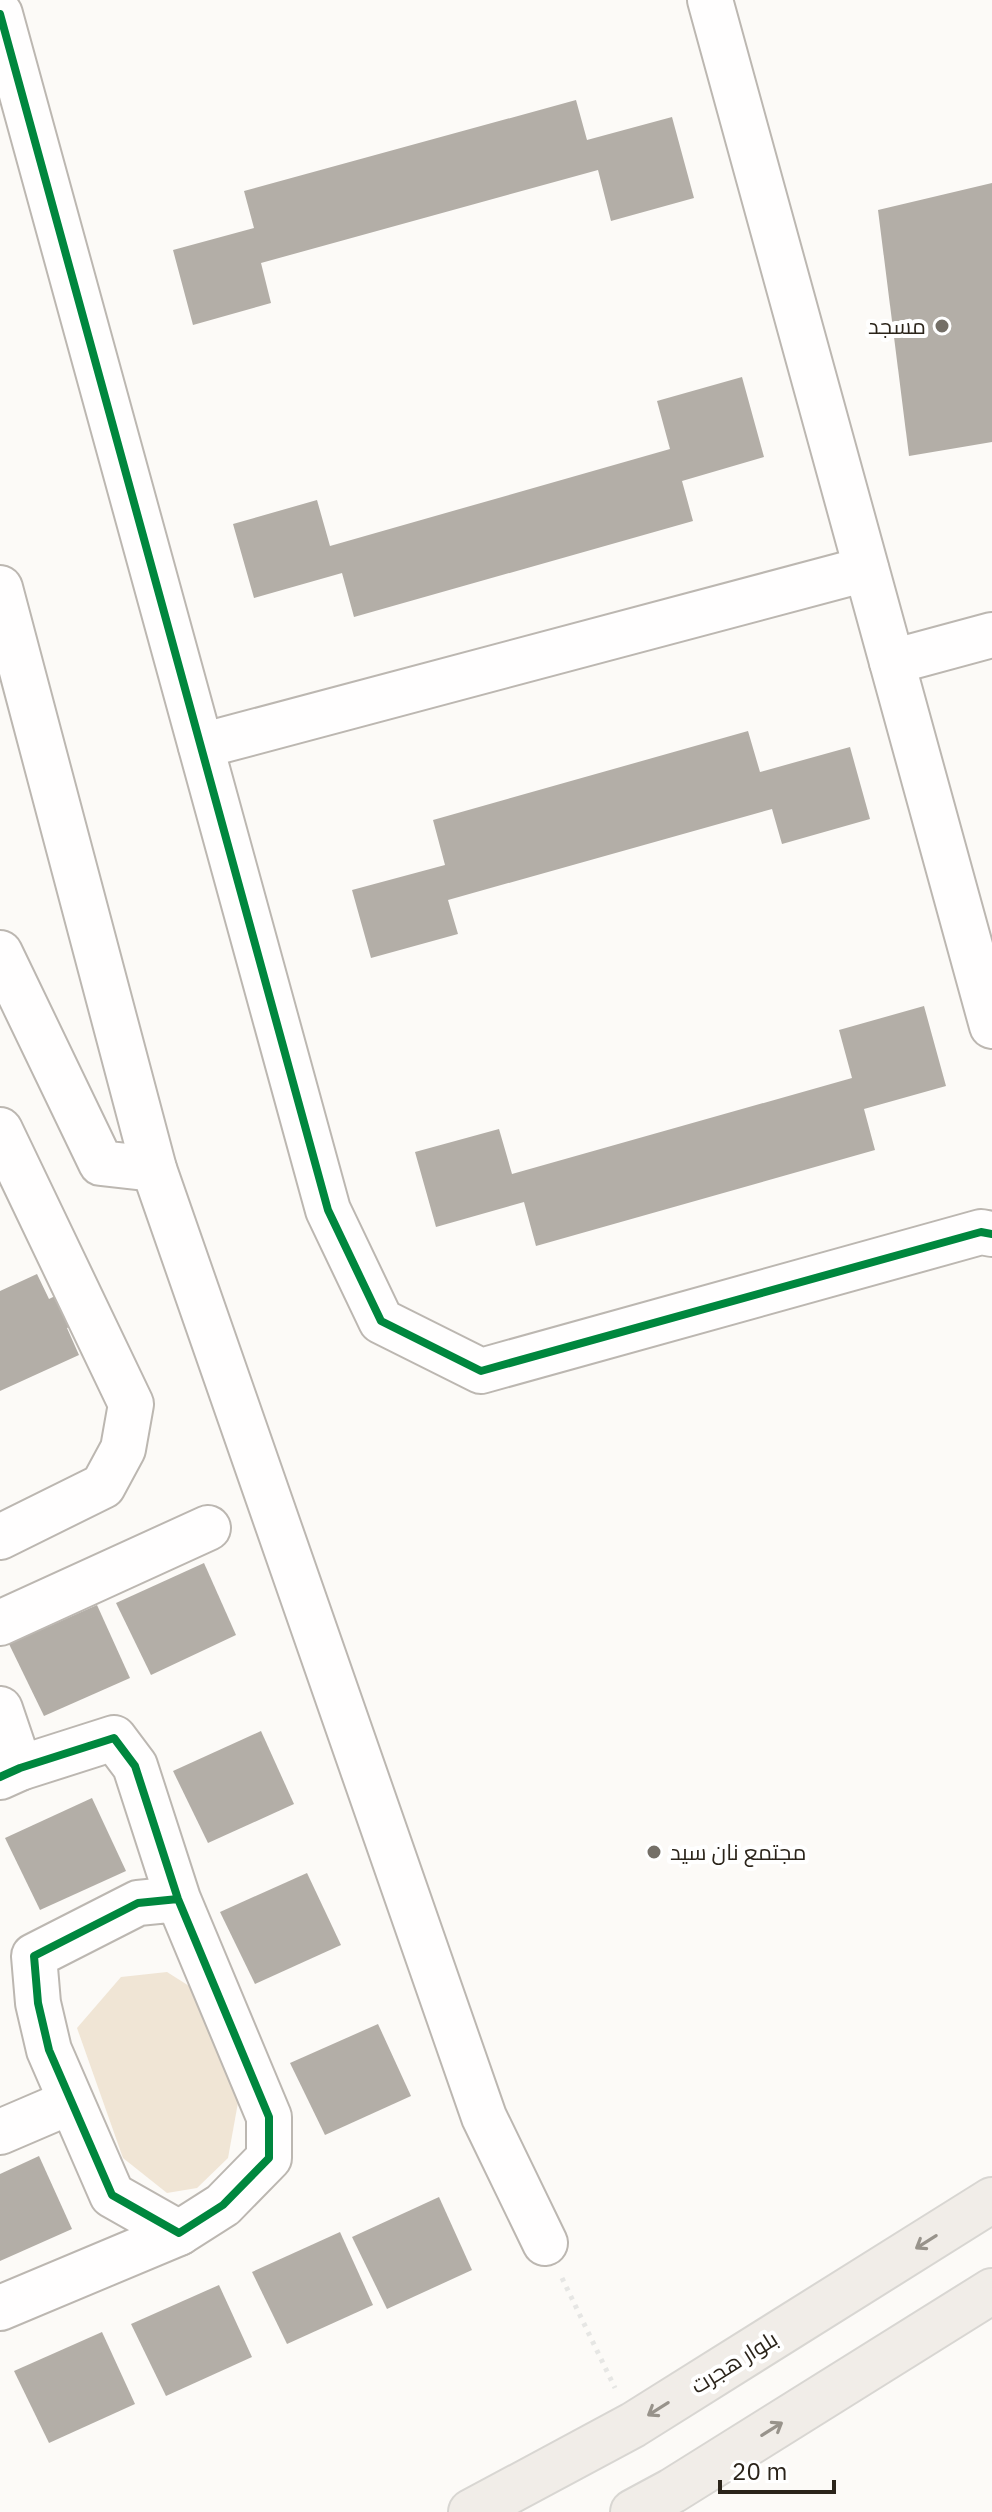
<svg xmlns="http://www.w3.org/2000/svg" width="992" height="2512" viewBox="0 0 992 2512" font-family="'IBM Plex Sans',Cairo,sans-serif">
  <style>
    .green { fill: #f0e5d5 }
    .building { fill: #b3aea7 }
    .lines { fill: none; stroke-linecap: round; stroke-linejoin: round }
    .minor-casing { stroke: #bcb7b1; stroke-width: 48 }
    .major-casing { stroke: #d8d6d2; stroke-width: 48 }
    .path { stroke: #e6e6e4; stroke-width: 5; stroke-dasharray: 4 6; stroke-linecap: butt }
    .minor { stroke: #fffefe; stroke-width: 44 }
    .major { stroke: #f1ede8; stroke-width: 44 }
    .cycleway-casing { stroke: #fff; stroke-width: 13 }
    .cycleway { stroke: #00873e; stroke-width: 8 }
    .oneway { stroke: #98938b }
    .poi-dot { fill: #746f67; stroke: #fff; stroke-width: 3 }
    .labels { text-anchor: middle; stroke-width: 8; stroke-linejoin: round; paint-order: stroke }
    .poi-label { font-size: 22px; fill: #2b241a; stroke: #fff; text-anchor: end }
    .street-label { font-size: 22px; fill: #2b241a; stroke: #fff }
  </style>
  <rect width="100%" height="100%" fill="#fcfaf7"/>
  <!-- green -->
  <path class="green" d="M 167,1972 L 197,1991 L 239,2097 L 228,2158 L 197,2188 L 167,2193 L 123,2158 L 77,2028 L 121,1977 Z"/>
  <!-- building -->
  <g class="building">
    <path d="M 576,100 L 587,140 L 672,117 L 694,198 L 611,221 L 598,170 L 261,263 L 271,303 L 193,325 L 173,250 L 254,228 L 244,191 Z"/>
    <path d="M 992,183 L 992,442 L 909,456 L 878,210 Z"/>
    <path d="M 742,377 L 764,457 L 682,481 L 693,521 L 354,617 L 342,573 L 254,598 L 233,524 L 317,500 L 330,546 L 670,449 L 657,401 Z"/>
    <path d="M 748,731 L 760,772 L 850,747 L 870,819 L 782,844 L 772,809 L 448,900 L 458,934 L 371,958 L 352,890 L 445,865 L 433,820 Z"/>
    <path d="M 924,1006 L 946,1086 L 864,1109 L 875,1150 L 536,1246 L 524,1202 L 436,1227 L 415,1152 L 499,1129 L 512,1174 L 852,1078 L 839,1030 Z"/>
    <path d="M 37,1274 L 49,1299 L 65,1291 L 80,1323 L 67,1328 L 79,1355 L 0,1391 L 0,1291 Z"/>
    <path d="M 204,1563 L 236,1635 L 151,1675 L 116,1603 Z"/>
    <path d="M 97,1605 L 130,1678 L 44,1716 L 9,1644 Z"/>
    <path d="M 261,1731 L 294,1804 L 208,1843 L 173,1771 Z"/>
    <path d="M 92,1798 L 126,1871 L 40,1910 L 5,1838 Z"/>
    <path d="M 307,1873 L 341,1945 L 255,1984 L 220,1912 Z"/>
    <path d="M 378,2024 L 411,2096 L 325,2135 L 290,2063 Z"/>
    <path d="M 39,2156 L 72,2229 L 0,2261 L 0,2174 Z"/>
    <path d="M 439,2197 L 472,2270 L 387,2309 L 352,2237 Z"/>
    <path d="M 340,2232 L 373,2305 L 287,2344 L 252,2272 Z"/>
    <path d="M 219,2285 L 252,2357 L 166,2396 L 131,2324 Z"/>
    <path d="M 102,2332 L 135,2404 L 49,2443 L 14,2371 Z"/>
  </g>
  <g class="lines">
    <defs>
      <g id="minor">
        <path d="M 710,0 L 992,1026"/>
        <path d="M 0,14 L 328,1210 L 381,1321 L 481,1371 L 981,1232 L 992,1234"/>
        <path d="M 0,588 L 154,1169 L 484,2117 L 545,2243"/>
        <path d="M 892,662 L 992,635"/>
        <path d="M 201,746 L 866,569"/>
        <path d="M 0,953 L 101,1163 L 154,1169"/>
        <path d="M 0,1130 L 131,1404 L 123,1449 L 103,1486 L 0,1537"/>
        <path d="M 0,1623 L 208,1528"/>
        <path d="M 0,1709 L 20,1768"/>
        <path d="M 0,1777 L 20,1768 L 114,1738 L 135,1766 L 178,1899 L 269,2117 L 269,2158 L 223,2205 L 179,2233 L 112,2195 L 49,2050 L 38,2003 L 34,1956 L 138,1903 L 178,1899"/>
        <path d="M 0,2132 L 70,2102"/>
        <path d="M 0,2308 L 179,2233"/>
      </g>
      <g id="major">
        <path d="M 471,2512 L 633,2425 L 992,2200"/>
        <path d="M 633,2512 L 672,2491 L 992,2291"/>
      </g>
    </defs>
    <!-- minor casing -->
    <use href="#minor" class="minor-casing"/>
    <!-- major casing -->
    <use href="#major" class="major-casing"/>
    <!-- path -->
    <path class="path" d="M 562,2278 L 615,2388"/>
    <!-- minor -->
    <use href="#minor" class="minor"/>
    <!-- major -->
    <use href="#major" class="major"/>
    <defs>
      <g id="cycleway">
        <path d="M 0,14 L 328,1210 L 381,1321 L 481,1371 L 981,1232 L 992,1234"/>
        <path d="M 0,1777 L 20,1768 L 114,1738 L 135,1766 L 178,1899 L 269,2117 L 269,2158 L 223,2205 L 179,2233 L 112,2195 L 49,2050 L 38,2003 L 34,1956 L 138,1903 L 178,1899"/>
      </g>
    </defs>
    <!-- cycleway casing -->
    <use href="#cycleway" class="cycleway-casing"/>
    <!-- cycleway -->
    <use href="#cycleway" class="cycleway"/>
  </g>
  <!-- one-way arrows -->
  <defs><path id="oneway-shaft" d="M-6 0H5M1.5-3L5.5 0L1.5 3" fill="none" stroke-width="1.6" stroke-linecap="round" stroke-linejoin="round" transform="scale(2)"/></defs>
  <g class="oneway">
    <use href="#oneway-shaft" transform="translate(926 2242) rotate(148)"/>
    <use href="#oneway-shaft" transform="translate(658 2409) rotate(148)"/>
    <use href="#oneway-shaft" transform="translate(772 2429) rotate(-32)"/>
  </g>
  <!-- markers -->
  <g class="poi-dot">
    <circle cx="942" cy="326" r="8"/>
    <circle cx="654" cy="1852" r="8"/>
  </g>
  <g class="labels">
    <!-- poi labels -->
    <g class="poi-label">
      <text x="926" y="334">مسجد</text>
      <text x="670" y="1860" text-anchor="start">مجتمع نان سید</text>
    </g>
    <!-- street labels -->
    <g class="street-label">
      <text transform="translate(734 2362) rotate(-32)" y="8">بلوار هجرت</text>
    </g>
  </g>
  <!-- scale -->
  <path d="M720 2480v12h114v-12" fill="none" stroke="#2b241a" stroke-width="4"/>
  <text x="732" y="2480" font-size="24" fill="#2b241a" stroke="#ffffff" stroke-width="6" paint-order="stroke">20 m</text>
</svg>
